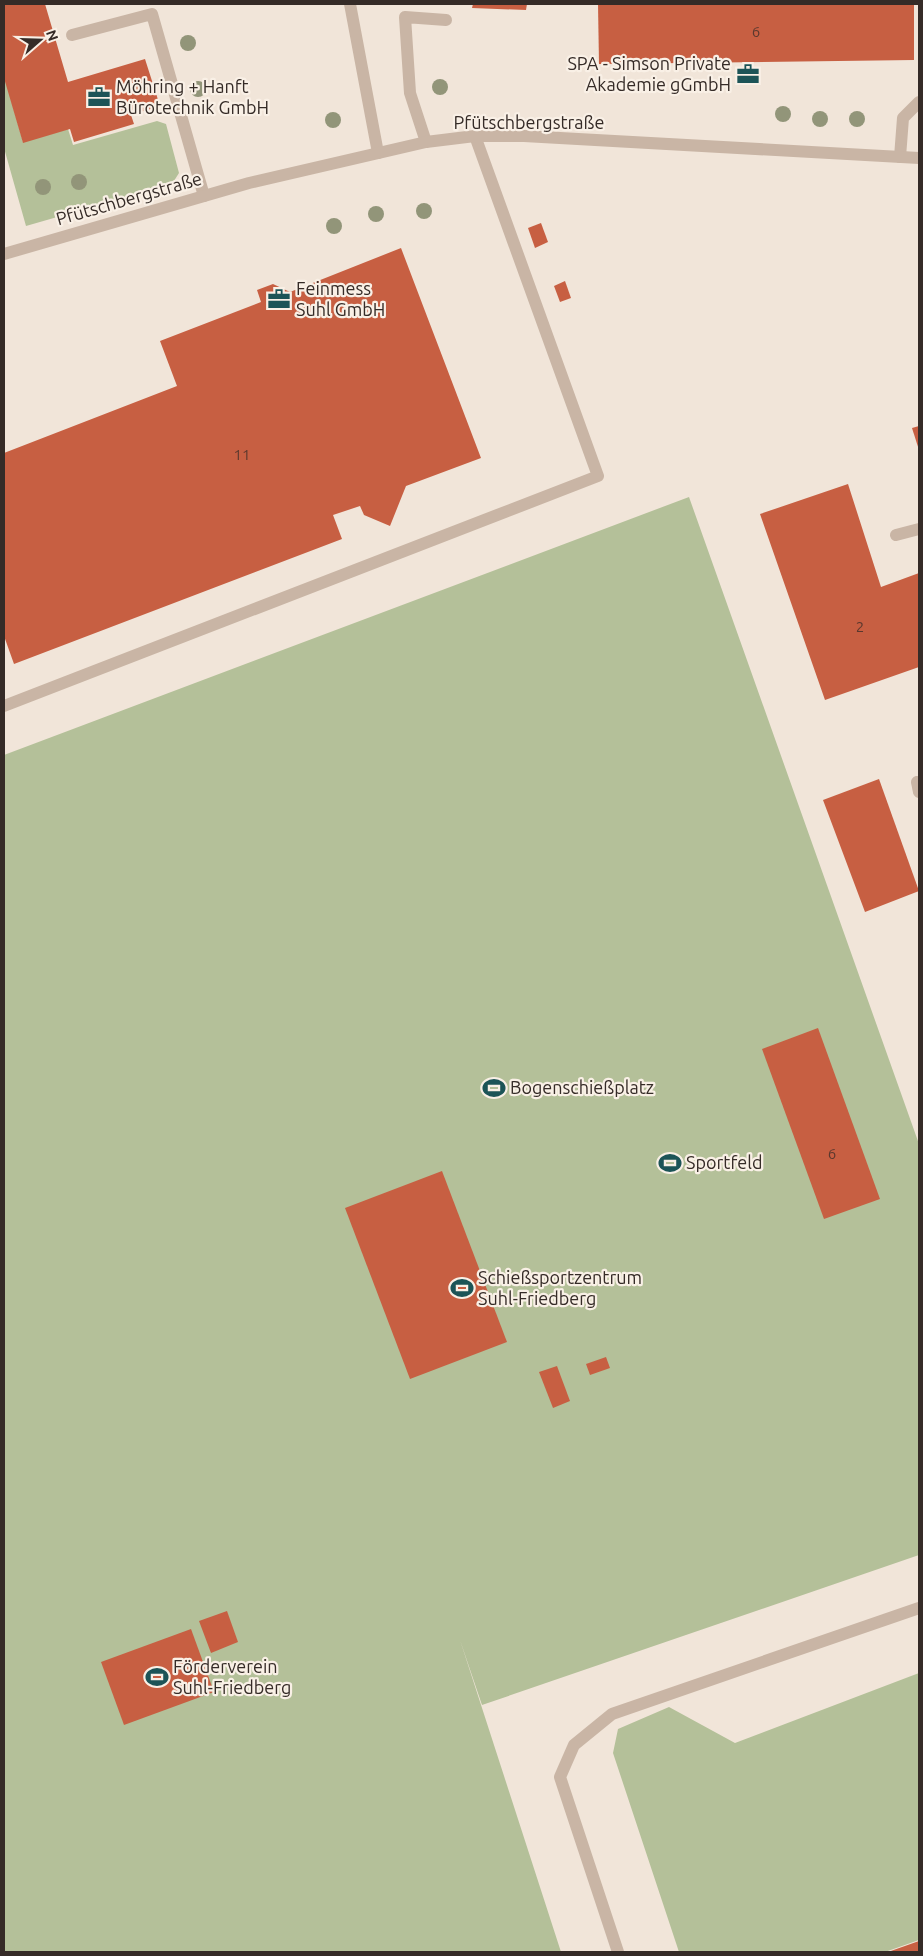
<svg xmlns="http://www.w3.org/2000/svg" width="923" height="1956" viewBox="0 0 923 1956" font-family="Ubuntu,sans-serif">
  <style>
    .green { fill: #b4c099 }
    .building { fill: #c75f42 }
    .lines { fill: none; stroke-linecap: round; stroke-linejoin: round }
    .service { stroke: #c9b5a5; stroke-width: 12 }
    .minor { stroke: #c9b5a5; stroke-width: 12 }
    .tree { fill: #929579 }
    .labels { text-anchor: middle; stroke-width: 4.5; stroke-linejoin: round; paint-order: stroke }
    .number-label { font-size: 15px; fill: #5a382e }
    .poi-label { font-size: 18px; fill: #352b27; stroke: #f9f0e6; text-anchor: start }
    .street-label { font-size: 18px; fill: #352b27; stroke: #f9f0e6 }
  </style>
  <rect width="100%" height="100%" fill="#f1e5d9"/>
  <!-- green -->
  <g class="green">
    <path d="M 4,75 L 23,142 L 68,129 L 73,145 L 157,121 L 166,124 L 179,173 L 172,184 L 26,226 L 4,148 Z"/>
    <path d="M 689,497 L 919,1144 L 919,1555 L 482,1705 L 460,1640 L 561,1952 L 4,1952 L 4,755 Z"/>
    <path d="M 919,1673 L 919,1940 L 885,1952 L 679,1952 L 613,1753 L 618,1729 L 669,1707 L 735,1743 Z"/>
  </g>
  <!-- building -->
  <g class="building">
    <path d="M 4,4 L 45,4 L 68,82 L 145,59 L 160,106 L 131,115 L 134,124 L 74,142 L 70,129 L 23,143 L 4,78 Z"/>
    <path d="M 473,4 L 527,4 L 526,10 L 472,8 Z"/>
    <path d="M 598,4 L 914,4 L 914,60 L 599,64 Z"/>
    <path d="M 541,223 L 548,242 L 535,248 L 528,228 Z"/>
    <path d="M 401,248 L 481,458 L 406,486 L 390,526 L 364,515 L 360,506 L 333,515 L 342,539 L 14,664 L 4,636 L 4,453 L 177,386 L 160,341 L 261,302 L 257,290 L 273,284 L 290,292 Z"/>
    <path d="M 565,281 L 571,298 L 560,302 L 554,286 Z"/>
    <path d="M 919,426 L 919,450 L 912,428 Z"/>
    <path d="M 848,484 L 881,587 L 919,573 L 919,667 L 825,700 L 760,514 Z"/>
    <path d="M 879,779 L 919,891 L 865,912 L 823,800 Z"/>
    <path d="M 818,1028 L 880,1199 L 824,1219 L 762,1049 Z"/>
    <path d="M 442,1171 L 507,1342 L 410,1379 L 345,1208 Z"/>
    <path d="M 606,1357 L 610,1368 L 590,1375 L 586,1364 Z"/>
    <path d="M 557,1366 L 570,1401 L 553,1408 L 539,1372 Z"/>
    <path d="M 227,1611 L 238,1642 L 211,1653 L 199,1621 Z"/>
    <path d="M 191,1629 L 214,1692 L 124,1725 L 101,1662 Z"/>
    <path d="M 919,1941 L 919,1952 L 888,1952 Z"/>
  </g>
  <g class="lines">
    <!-- service -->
    <g class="service">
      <path d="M 350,4 L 378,153"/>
      <path d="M 72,35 L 152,14 L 204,196"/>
      <path d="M 426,142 L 410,93 L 405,17 L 446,20"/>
      <path d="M 900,157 L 903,118 L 919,102"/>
      <path d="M 896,535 L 919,529"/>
      <path d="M 4,706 L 598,476 L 475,136"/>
      <path d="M 917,782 L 919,792"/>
      <path d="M 618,1952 L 560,1777 L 574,1745 L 612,1714 L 919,1608"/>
    </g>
    <!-- minor -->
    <path class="minor" d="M 4,254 L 249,183 L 426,142 L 475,136 L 524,136 L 919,158"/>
  </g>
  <!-- trees -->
  <g class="tree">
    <circle cx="188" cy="43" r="8"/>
    <circle cx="440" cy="87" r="8"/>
    <circle cx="198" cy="89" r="8"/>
    <circle cx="783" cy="114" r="8"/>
    <circle cx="820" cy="119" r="8"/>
    <circle cx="857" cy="119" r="8"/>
    <circle cx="333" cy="120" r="8"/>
    <circle cx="79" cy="182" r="8"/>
    <circle cx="43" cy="187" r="8"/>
    <circle cx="424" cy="211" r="8"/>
    <circle cx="376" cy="214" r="8"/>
    <circle cx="334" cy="226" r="8"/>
  </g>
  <!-- icons -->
  <defs>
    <symbol id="office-bare" viewBox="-9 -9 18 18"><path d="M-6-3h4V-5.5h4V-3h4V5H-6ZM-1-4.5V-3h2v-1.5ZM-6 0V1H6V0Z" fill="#1c5457" stroke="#f9f0e6" stroke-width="2.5" paint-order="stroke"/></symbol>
    <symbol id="stadium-bare" viewBox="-9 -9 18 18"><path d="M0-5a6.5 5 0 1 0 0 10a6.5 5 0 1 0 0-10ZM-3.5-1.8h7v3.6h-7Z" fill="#1c5457" stroke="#f9f0e6" stroke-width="2.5" paint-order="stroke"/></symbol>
  </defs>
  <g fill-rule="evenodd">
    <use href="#office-bare" x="732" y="58" width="32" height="32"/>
    <use href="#office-bare" x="83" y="81" width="32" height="32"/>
    <use href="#office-bare" x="263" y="283" width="32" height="32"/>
    <use href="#stadium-bare" x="478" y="1072" width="32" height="32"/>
    <use href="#stadium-bare" x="654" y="1147" width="32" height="32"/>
    <use href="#stadium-bare" x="446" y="1272" width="32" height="32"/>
    <use href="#stadium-bare" x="141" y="1661" width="32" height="32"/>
  </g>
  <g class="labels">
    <!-- number labels -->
    <g class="number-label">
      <text x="756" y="37">6</text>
      <text x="242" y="460">11</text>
      <text x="860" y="632">2</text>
      <text x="832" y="1159">6</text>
    </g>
    <!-- poi labels -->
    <g class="poi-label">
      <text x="731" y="70" text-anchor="end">SPA - Simson Private<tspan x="731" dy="21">Akademie gGmbH</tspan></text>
      <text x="116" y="93">Möhring + Hanft<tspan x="116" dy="21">Bürotechnik GmbH</tspan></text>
      <text x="296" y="295">Feinmess<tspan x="296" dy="21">Suhl GmbH</tspan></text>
      <text x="510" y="1094">Bogenschießplatz</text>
      <text x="686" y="1169">Sportfeld</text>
      <text x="478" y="1284">Schießsportzentrum<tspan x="478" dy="21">Suhl-Friedberg</tspan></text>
      <text x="173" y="1673">Förderverein<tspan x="173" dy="21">Suhl-Friedberg</tspan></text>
    </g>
    <!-- street labels -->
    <g class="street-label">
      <text x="529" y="129">Pfütschbergstraße</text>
      <text transform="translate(129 199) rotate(-16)" y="6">Pfütschbergstraße</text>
    </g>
  </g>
  <!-- border -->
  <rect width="923" height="1956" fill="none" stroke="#352b27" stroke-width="10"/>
  <!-- north arrow -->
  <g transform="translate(40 40) rotate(70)" stroke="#f9f0e6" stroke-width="4" paint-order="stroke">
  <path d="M0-4L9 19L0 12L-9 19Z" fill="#352b27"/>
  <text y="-8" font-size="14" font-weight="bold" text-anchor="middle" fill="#352b27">N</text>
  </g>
</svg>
